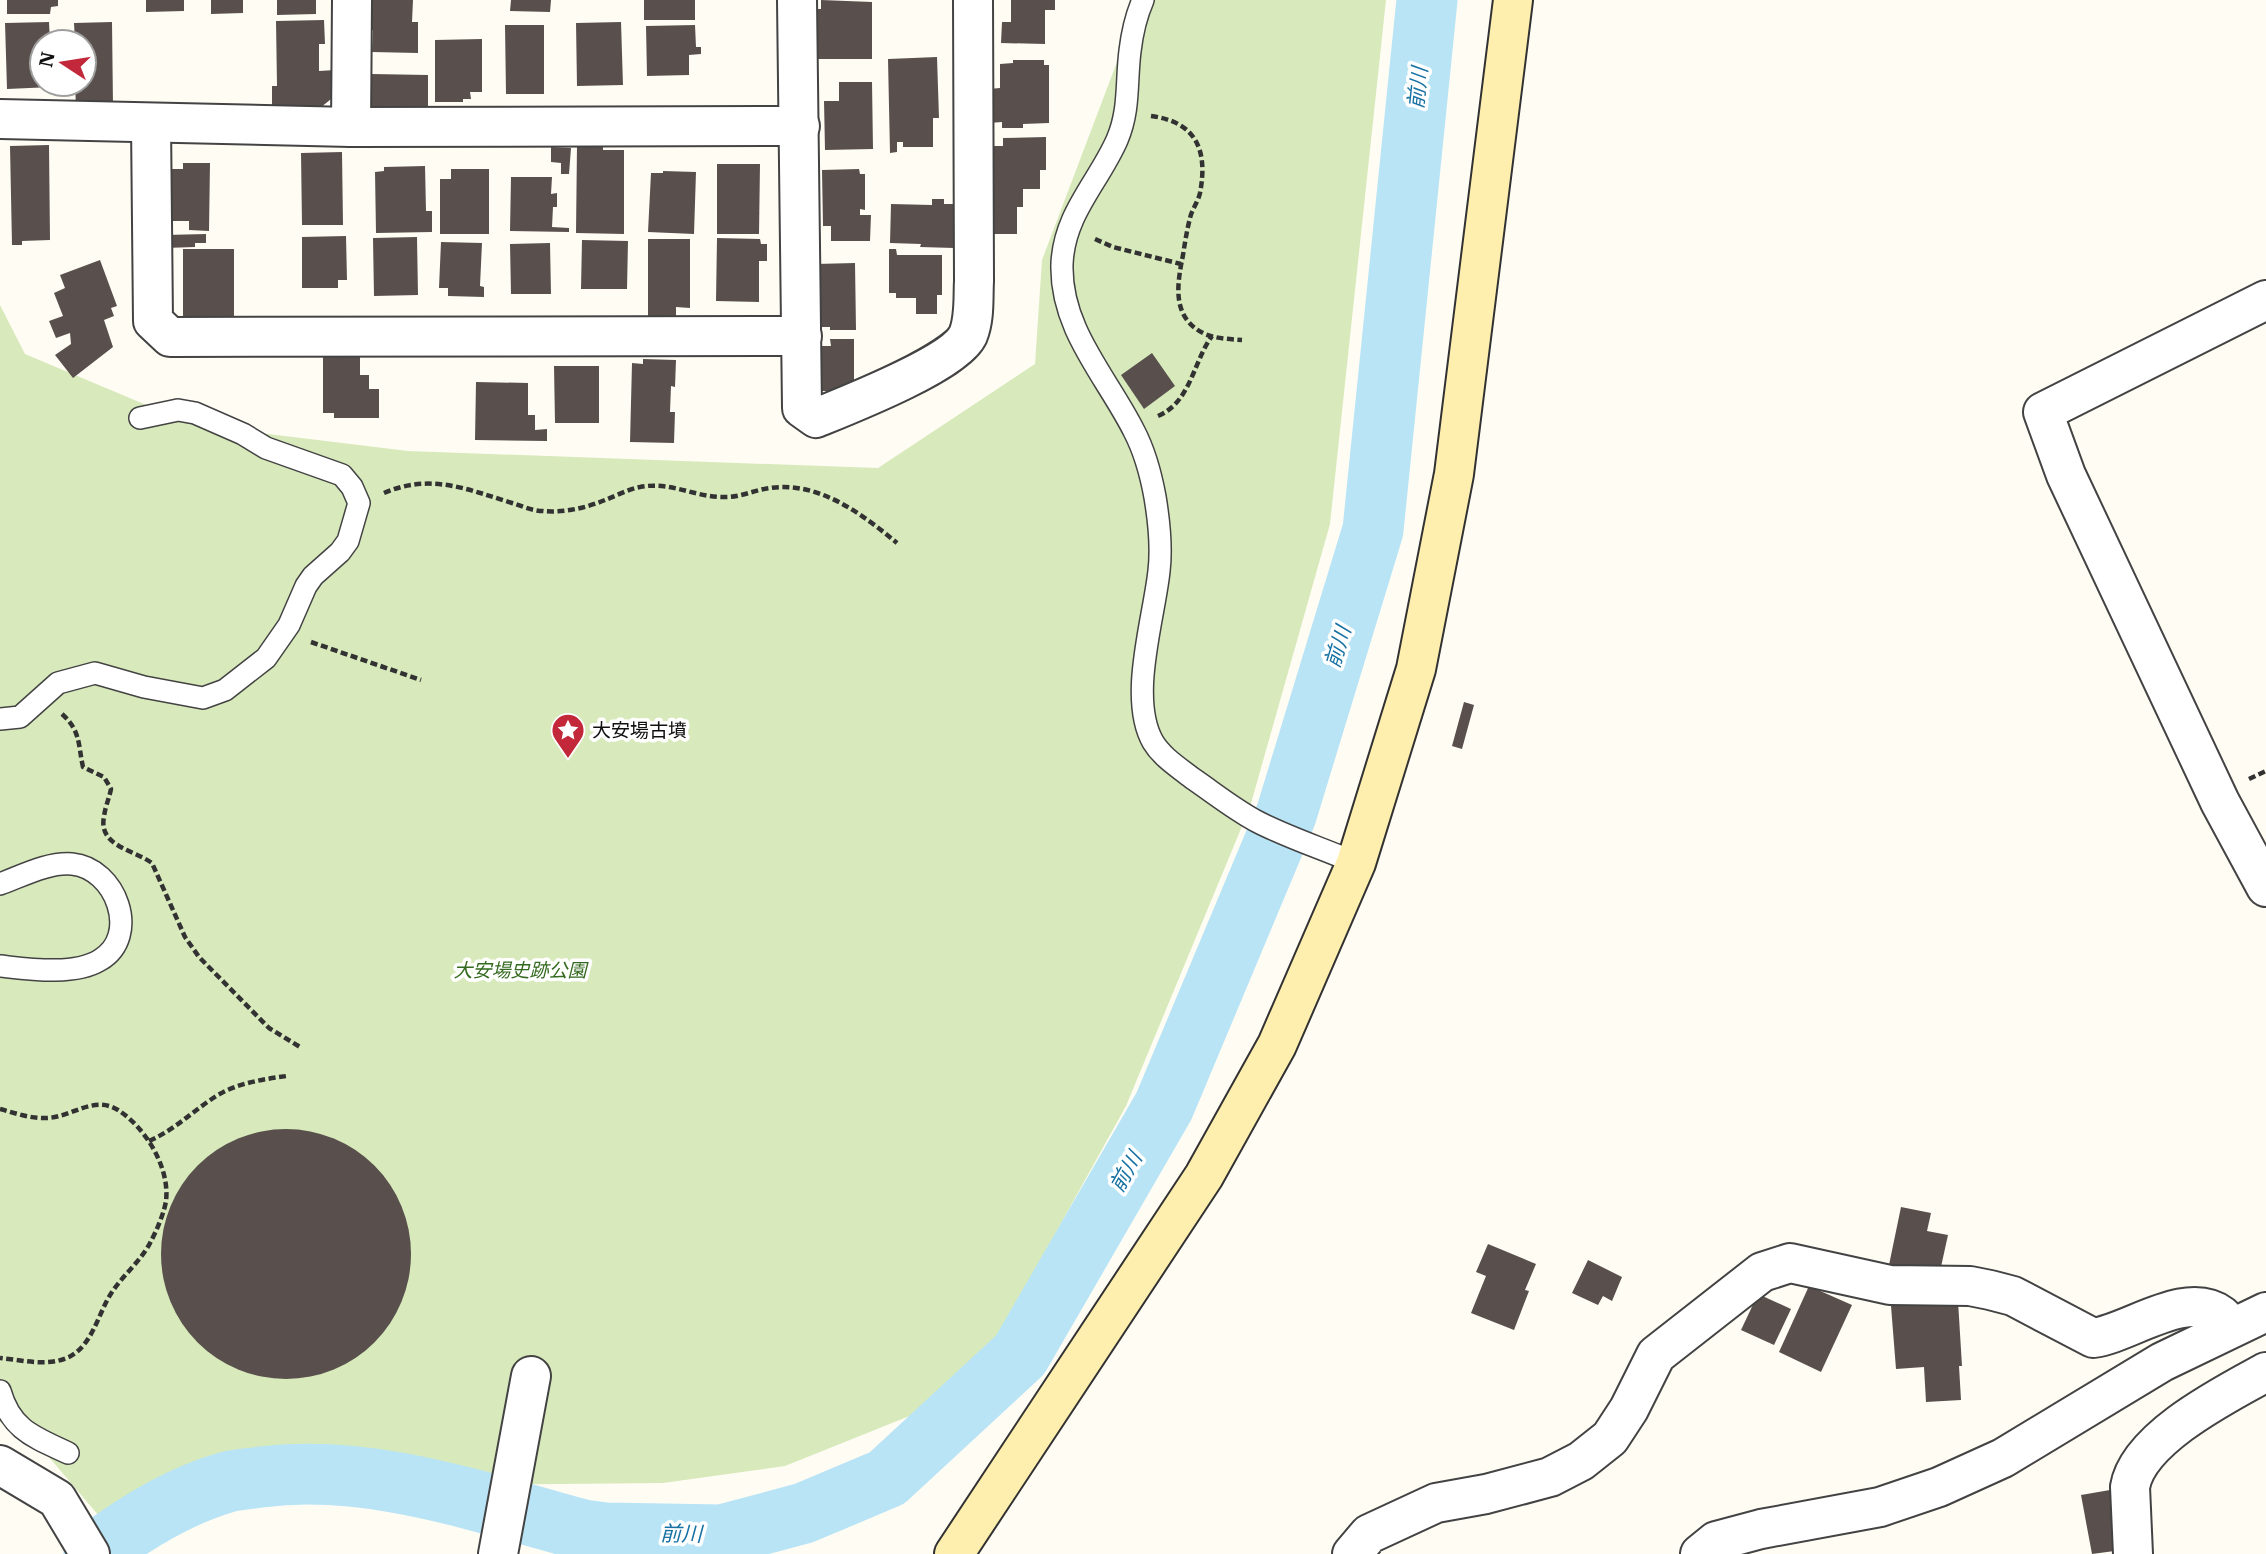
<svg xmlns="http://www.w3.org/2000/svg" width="2266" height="1554" viewBox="0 0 2266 1554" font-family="'IBM Plex Serif','Noto Sans JP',serif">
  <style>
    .green { fill: #d8eabc }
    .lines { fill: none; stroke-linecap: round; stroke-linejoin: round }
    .river { stroke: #b8e4f6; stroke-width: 61 }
    .building { fill: #59504d }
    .lane-casing { stroke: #434343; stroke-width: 24 }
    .street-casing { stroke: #434343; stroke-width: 42 }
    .secondary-casing { stroke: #323232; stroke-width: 42 }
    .path { stroke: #323232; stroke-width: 4.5; stroke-dasharray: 7 3.5; stroke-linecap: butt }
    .lane { stroke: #fff; stroke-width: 21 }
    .street { stroke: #fff; stroke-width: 38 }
    .secondary { stroke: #feefaf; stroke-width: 38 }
    .labels { text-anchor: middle; stroke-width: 7; stroke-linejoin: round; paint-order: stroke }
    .poi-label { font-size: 19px; fill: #101010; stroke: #fff; text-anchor: start }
    .park-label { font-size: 19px; font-style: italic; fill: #346a1f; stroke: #fff }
    .water-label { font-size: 21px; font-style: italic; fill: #1872a4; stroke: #fff }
  </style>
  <rect width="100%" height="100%" fill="#fffcf4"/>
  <!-- green -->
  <path class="green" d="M 1132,0 L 1386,0 L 1330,524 L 1250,807 L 1126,1106 L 997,1339 L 927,1409 L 785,1466 L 663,1483 L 438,1485 L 183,1511 L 105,1523 L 42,1449 L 0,1422 L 0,305 L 25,354 L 194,425 L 408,451 L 878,468 L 1035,364 L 1042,260 L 1120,54 Z"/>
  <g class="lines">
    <!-- river -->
    <path class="river" d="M 94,1554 C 132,1525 177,1497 224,1483 C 235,1479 249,1479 261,1477 C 370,1463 478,1502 583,1530 L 605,1533 L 722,1535 L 804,1513 L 887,1478 L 1020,1355 L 1164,1106 L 1286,815 L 1373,530 L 1427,0"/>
  </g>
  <!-- building -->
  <g class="building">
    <path d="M 7,0 L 58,0 L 58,6 L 51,7 L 50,14 L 7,14 Z"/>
    <path d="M 146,0 L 184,0 L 184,11 L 146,12 Z"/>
    <path d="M 211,0 L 243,0 L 243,13 L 211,14 Z"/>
    <path d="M 277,0 L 316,0 L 316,14 L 277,15 Z"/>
    <path d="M 362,0 L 413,0 L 412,22 L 418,22 L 418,53 L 372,52 L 373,30 L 361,30 Z"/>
    <path d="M 511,0 L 551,0 L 550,12 L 510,11 Z"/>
    <rect x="644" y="0" width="51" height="20"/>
    <path d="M 821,0 L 872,2 L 872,59 L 816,59 L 816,9 L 821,9 Z"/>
    <path d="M 1011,0 L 1055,0 L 1055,10 L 1045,10 L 1045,44 L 1001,43 L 1002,22 L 1011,22 Z"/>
    <path d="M 324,20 L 325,44 L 319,44 L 319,71 L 335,70 L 336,95 L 320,108 L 272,109 L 272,86 L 277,86 L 276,21 Z"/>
    <path d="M 49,22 L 50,42 L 42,42 L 42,84 L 52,84 L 52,87 L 7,89 L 5,23 Z"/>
    <path d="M 112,22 L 113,106 L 76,107 L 75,84 L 84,84 L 84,42 L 75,42 L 74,23 Z"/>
    <path d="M 621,22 L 623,85 L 577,86 L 576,23 Z"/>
    <path d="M 505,25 L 544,25 L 544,94 L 506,94 Z"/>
    <path d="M 695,25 L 696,47 L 701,47 L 701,54 L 689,55 L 689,75 L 647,76 L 646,26 Z"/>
    <path d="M 482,39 L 482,92 L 470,92 L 471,99 L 463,99 L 463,102 L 435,102 L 435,40 Z"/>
    <path d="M 937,57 L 939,118 L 933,118 L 933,147 L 903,147 L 903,142 L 897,142 L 897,152 L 890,153 L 888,59 Z"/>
    <path d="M 1013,60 L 1044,60 L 1044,65 L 1049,65 L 1049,123 L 1023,124 L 1023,128 L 1002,128 L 1002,122 L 989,123 L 989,89 L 1000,88 L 1000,64 L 1013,63 Z"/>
    <path d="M 372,74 L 428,75 L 428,107 L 372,107 Z"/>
    <path d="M 839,82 L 872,82 L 873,149 L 825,150 L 824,101 L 839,101 Z"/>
    <path d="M 1046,137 L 1046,170 L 1040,170 L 1040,189 L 1023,189 L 1023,207 L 1017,207 L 1017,234 L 987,234 L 986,146 L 1003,146 L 1003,138 Z"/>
    <path d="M 49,145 L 50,240 L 22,241 L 22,245 L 12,245 L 10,146 Z"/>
    <path d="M 577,145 L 603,145 L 603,150 L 624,150 L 624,234 L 576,233 Z"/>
    <path d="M 551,147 L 571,148 L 569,174 L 561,174 L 561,163 L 551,162 Z"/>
    <path d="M 342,152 L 343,225 L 302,225 L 301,153 Z"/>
    <path d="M 183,163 L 210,163 L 209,231 L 189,230 L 189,221 L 164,221 L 170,169 L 183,169 Z"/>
    <path d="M 717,164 L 760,164 L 759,234 L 717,234 Z"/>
    <path d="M 425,166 L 426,211 L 432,211 L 432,232 L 376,233 L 375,172 L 384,171 L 384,167 Z"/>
    <path d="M 451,169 L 489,169 L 489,234 L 440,234 L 440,179 L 451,179 Z"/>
    <path d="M 859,169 L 860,174 L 865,174 L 865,210 L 860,209 L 860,215 L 871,215 L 870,241 L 831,241 L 831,226 L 823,226 L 822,170 Z"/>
    <path d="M 663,171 L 696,172 L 694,234 L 648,232 L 651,173 L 663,173 Z"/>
    <path d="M 511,177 L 552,177 L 551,194 L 557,193 L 557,207 L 553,207 L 552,227 L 569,228 L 569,232 L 510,231 Z"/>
    <path d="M 932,199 L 944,199 L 944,204 L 955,204 L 954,248 L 920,247 L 921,244 L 890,243 L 891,204 L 932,205 Z"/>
    <path d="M 206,234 L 206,243 L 195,243 L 195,247 L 165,248 L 165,235 Z"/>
    <path d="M 346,236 L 347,280 L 338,280 L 338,288 L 302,288 L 302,237 Z"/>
    <path d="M 417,237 L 418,295 L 374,296 L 373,238 Z"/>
    <path d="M 717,238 L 760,239 L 761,244 L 767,244 L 767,261 L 759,261 L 759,302 L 716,301 Z"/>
    <path d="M 648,239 L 690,239 L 690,308 L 676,307 L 676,322 L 648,321 Z"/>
    <path d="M 582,240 L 628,241 L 627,289 L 581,289 Z"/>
    <path d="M 441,242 L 482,243 L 480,286 L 484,287 L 484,297 L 448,296 L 448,288 L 439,288 Z"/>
    <path d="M 550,243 L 551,294 L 511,294 L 510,244 Z"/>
    <rect x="183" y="249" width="51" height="69"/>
    <path d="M 889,249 L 896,249 L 897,255 L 942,255 L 942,295 L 937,295 L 937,314 L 916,314 L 916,298 L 896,298 L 896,293 L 889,293 Z"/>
    <path d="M 100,260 L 117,306 L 111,308 L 114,316 L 104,320 L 113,347 L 73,378 L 55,355 L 71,344 L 70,333 L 56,338 L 49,321 L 63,316 L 54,293 L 65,288 L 60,275 Z"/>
    <path d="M 855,263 L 856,330 L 830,330 L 830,327 L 816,327 L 815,264 Z"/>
    <path d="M 830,339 L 854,339 L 854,391 L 817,391 L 817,346 L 831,346 Z"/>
    <path d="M 1152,353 L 1175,386 L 1144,409 L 1121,375 Z"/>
    <path d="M 323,357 L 360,357 L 360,375 L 369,375 L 369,389 L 379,389 L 379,418 L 334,418 L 334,413 L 323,413 Z"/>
    <path d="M 643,359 L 676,360 L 675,387 L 671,386 L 670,412 L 675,412 L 674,443 L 630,442 L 632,363 L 643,364 Z"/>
    <path d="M 554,366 L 599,366 L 599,423 L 555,423 Z"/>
    <path d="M 476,382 L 528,383 L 528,415 L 535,415 L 535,430 L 547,429 L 547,441 L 475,440 Z"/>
    <path d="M 1464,702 L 1474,705 L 1462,749 L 1452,746 Z"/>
    <circle cx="286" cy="1254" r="125"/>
    <path d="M 1901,1207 L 1931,1213 L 1927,1231 L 1948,1235 L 1939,1276 L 1889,1265 Z"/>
    <path d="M 1488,1244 L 1536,1264 L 1525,1290 L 1529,1291 L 1514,1330 L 1471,1313 L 1486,1276 L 1476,1272 Z"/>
    <path d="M 1588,1260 L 1622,1277 L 1612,1301 L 1603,1296 L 1598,1305 L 1572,1293 Z"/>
    <path d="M 1809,1286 L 1852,1305 L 1821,1372 L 1779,1352 Z"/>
    <path d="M 1758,1294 L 1791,1309 L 1774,1345 L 1741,1330 Z"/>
    <path d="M 1958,1301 L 1962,1366 L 1959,1366 L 1961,1400 L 1926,1402 L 1924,1367 L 1896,1369 L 1891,1306 Z"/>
    <path d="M 2110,1490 L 2122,1550 L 2092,1554 L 2081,1495 Z"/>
  </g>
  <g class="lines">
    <defs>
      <g id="lane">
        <path d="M 1143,0 C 1136,16 1132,34 1130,51 C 1126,82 1130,110 1117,140 C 1098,183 1064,214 1062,264 C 1060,329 1107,377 1134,431 C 1145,452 1151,475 1155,497 C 1159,521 1162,546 1159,571 C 1154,619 1128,698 1153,742 C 1162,757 1178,767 1192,778 C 1214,793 1235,810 1258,822 C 1289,838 1324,849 1356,863"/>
        <path d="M 0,719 L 20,717 L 58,683 L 95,673 L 144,687 L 203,698 L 225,690 L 266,658 L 289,625 L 306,586 L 313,576 L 340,552 L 348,541 L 359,503 L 352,487 L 342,475 L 266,448 L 243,434 L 195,413 L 178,410 L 140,418"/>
        <path d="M 0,884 C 22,876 48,862 72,864 C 116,868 141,936 100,960 C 74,976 28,969 0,966"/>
        <path d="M 0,1391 C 11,1430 34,1437 68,1453"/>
      </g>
      <g id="street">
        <path d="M 797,0 L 802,408 L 816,418 C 848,405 955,363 968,335 C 975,318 973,298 974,281 L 973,0"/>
        <path d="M 0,119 L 351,127 L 800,126"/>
        <path d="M 151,123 L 153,321 L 170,337 L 802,336"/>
        <path d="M 351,127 L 352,0"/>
        <path d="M 2266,300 L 2043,412 L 2066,475 L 2220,802 L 2266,887"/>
        <path d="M 0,1465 L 57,1499 L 90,1554"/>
        <path d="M 498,1554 L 531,1376"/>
        <path d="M 1352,1554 L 1369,1534 L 1436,1503 L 1486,1494 L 1550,1477 L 1581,1461 L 1610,1438 L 1629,1409 L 1656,1355 L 1762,1272 L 1790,1263 L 1890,1285 L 1970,1286 L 1990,1290 L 2013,1296 L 2093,1338 C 2128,1334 2186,1289 2221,1315 C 2225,1318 2228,1324 2232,1327"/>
        <path d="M 1700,1554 L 1716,1541 L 1761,1529 L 1880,1507 L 1939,1487 L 2003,1458 L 2162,1362 L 2266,1312"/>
        <path d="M 2133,1554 L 2130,1487 C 2138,1438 2226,1394 2266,1372"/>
      </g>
      <path id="secondary" d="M 954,1554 L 1204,1176 L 1277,1045 L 1356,863 L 1416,669 L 1454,474 L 1513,0"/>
    </defs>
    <!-- lane casing -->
    <use href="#lane" class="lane-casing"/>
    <!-- street casing -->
    <use href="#street" class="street-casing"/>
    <!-- secondary casing -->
    <use href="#secondary" class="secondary-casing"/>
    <!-- path -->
    <g class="path">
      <path d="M 1151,116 C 1197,122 1208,151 1200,193 C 1198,202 1192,209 1190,218 C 1187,230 1185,242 1183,255 C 1177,285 1171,318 1205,334 C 1217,339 1230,339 1242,340"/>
      <path d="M 1095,239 L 1113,247 L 1181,264"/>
      <path d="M 1158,416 C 1191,402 1193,362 1212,336"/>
      <path d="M 384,493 C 430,473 467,489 512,503 C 522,506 532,511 543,511 C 563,513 586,508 605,500 C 616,496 628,489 640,487 C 670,481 694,497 723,497 C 739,498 754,490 770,488 C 819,481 862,514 897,543"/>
      <path d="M 311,642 L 421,680"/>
      <path d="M 62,714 C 81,731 78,745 83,767 L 104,777 L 111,789 C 109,799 105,807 104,817 C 98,846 134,850 152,863 L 185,937 L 199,957 L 269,1028 L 300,1047"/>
      <path d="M 2249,779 L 2266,771"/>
      <path d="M 0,1109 C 15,1113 31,1119 47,1118 C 72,1117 94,1095 118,1110 C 146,1128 170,1168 166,1201 C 164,1213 157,1230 151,1241 C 142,1260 124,1274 112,1292 C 98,1313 93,1345 69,1357 C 48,1367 22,1360 0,1358"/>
      <path d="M 149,1141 C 178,1128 192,1111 218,1095 C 238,1083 264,1079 287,1076"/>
    </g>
    <!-- lane -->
    <use href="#lane" class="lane"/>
    <!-- street -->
    <use href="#street" class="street"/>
    <!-- secondary -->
    <use href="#secondary" class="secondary"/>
  </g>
  <!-- icons -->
  <defs>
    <symbol id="sight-pin" viewBox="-11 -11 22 30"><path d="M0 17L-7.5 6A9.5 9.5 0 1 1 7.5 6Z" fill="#c2273a" stroke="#fff"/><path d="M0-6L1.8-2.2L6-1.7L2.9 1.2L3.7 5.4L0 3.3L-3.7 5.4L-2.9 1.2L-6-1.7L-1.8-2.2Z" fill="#fff"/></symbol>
  </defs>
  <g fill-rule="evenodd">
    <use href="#sight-pin" x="549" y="711" width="38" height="52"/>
  </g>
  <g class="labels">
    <!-- poi labels -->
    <g class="poi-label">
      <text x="592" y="737">大安場古墳</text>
    </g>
    <!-- park labels -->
    <g class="park-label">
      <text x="520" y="977">大安場史跡公園</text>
    </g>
    <!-- water labels -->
    <g class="water-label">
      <text transform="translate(1418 88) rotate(-84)" y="7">前川</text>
      <text transform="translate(1338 647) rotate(-73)" y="7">前川</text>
      <text transform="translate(1126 1172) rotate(-60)" y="7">前川</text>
      <text transform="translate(681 1534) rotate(1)" y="7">前川</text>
    </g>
  </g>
  <!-- north arrow -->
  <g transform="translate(63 63) rotate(282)"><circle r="33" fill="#ffffff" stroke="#9f9f9f" stroke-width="2"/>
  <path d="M0-5L12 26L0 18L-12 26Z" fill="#c2273a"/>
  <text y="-10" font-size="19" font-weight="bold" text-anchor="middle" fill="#101010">N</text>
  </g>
</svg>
